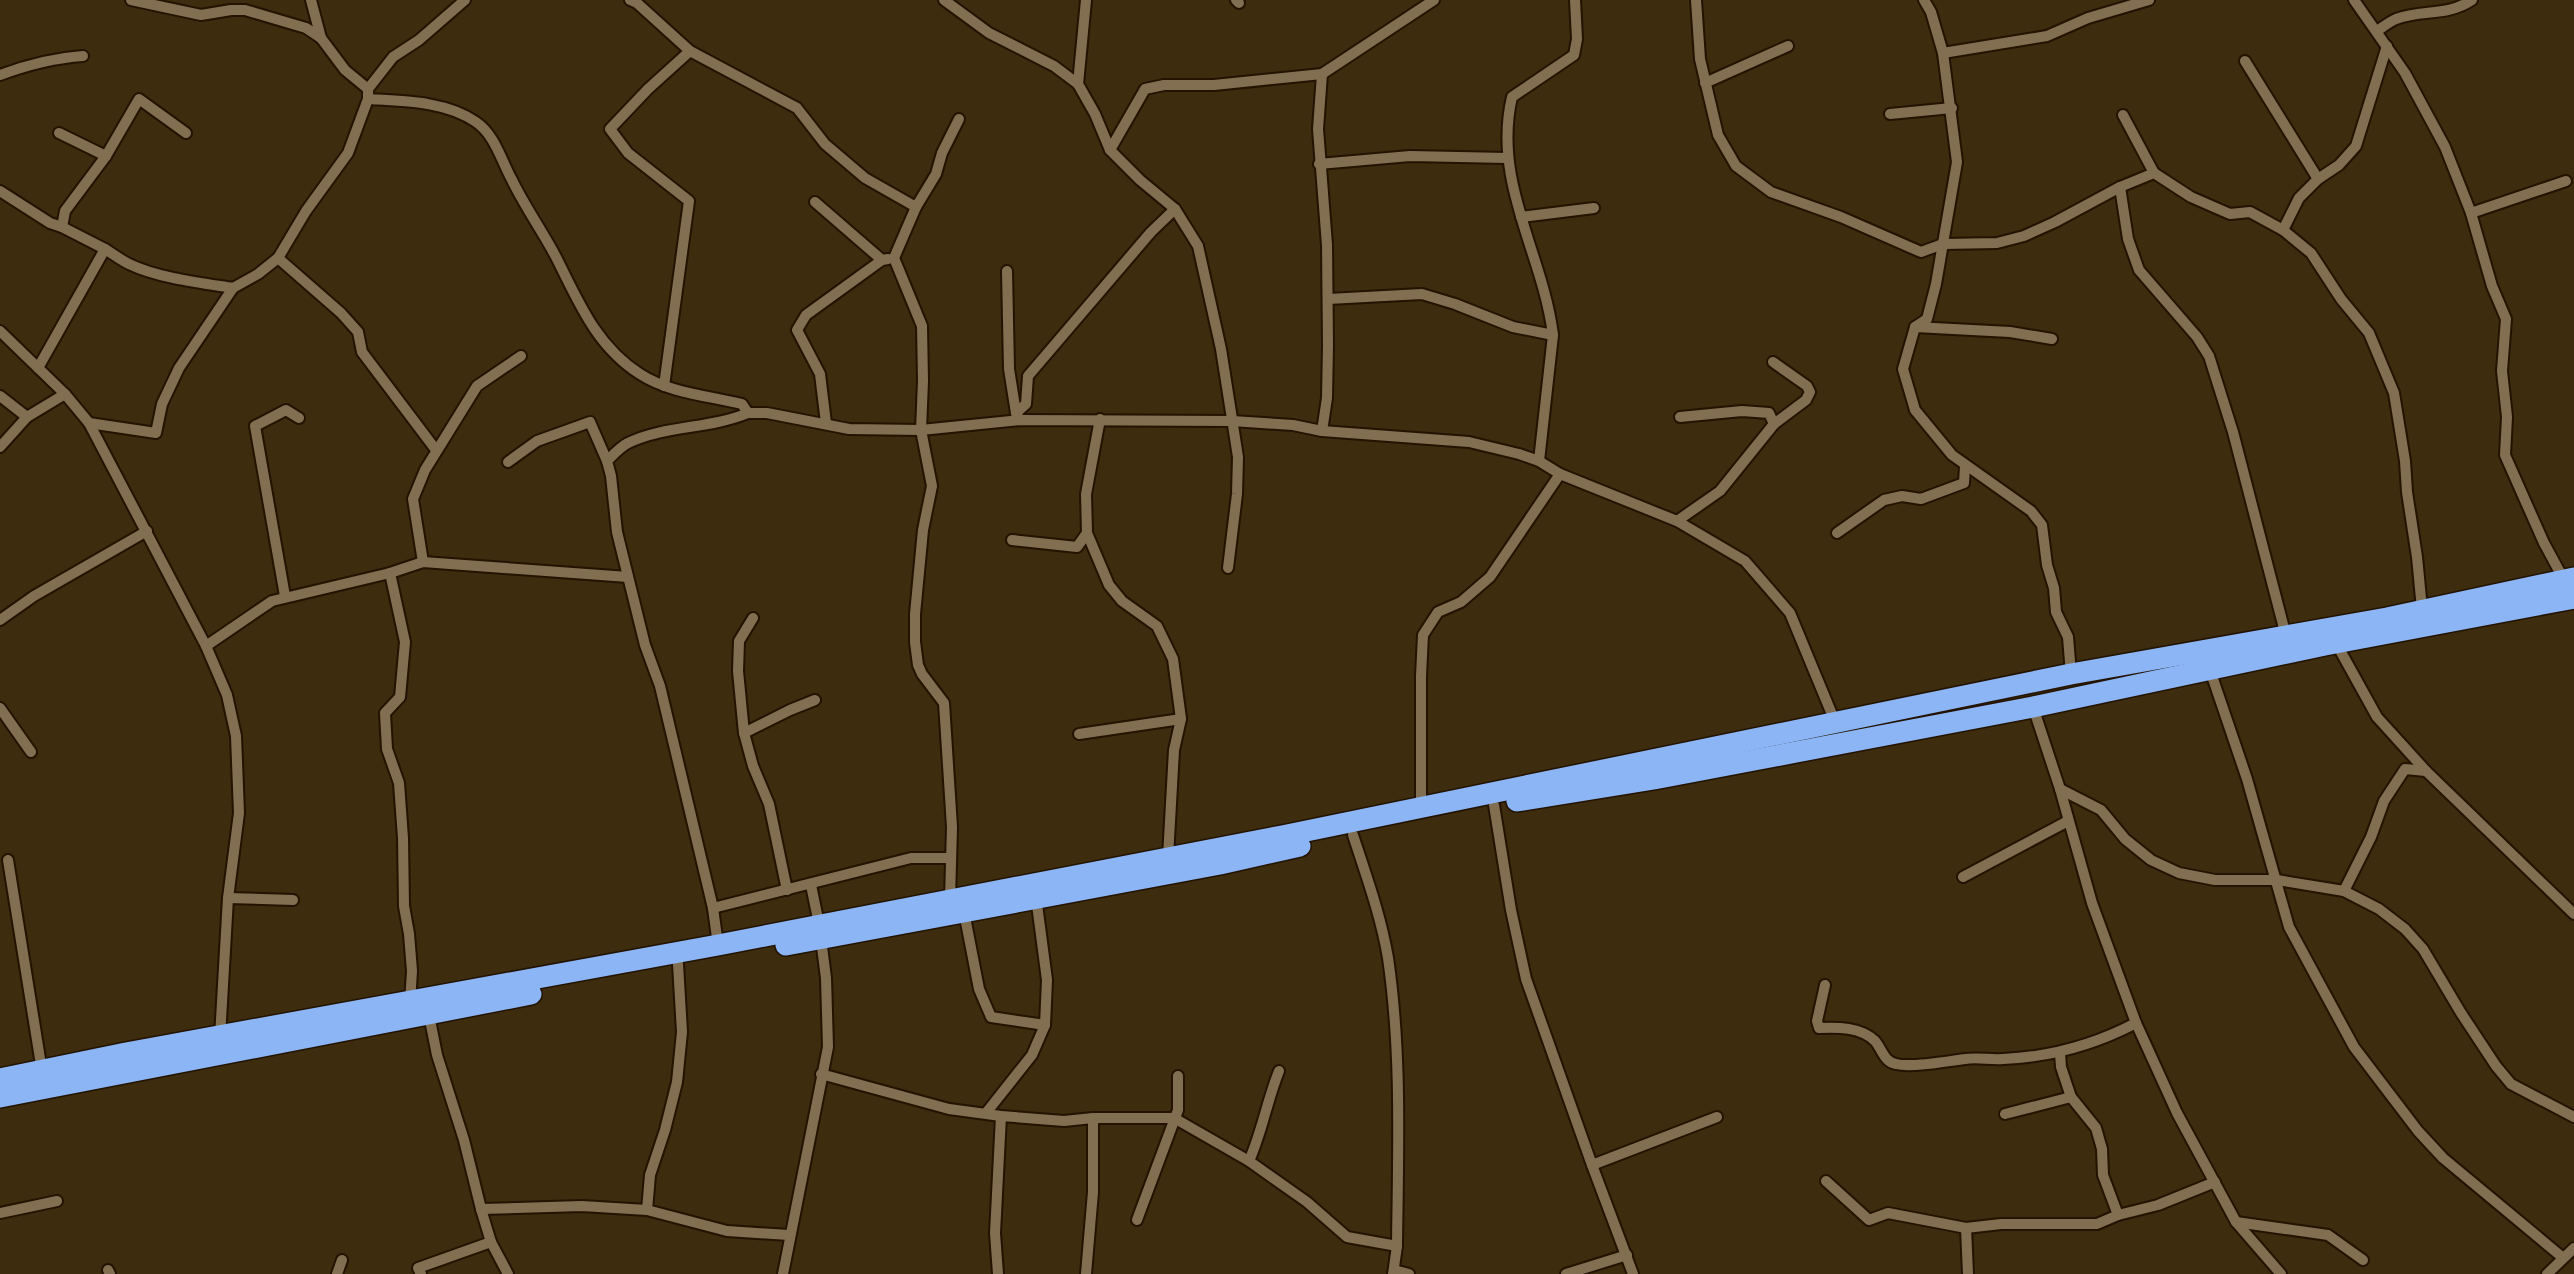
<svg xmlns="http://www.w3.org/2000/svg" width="2574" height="1274" viewBox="0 0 2574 1274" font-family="Jost,sans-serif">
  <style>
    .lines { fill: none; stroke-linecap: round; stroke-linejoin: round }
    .street-casing { stroke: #231300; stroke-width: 14 }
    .highway-casing { stroke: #231300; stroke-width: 24 }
    .street { stroke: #826f51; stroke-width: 10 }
    .highway { stroke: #8bb5f5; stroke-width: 21 }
  </style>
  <rect width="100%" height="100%" fill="#3d2c0e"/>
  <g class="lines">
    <defs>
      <g id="street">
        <path d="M 131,0 L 201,15 L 231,10 L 245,10 L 306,28 L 321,38"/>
        <path d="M 630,0 L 637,3 L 690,51 L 797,108 L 825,144 L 865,178 L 916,207 L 894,258 L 922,326 L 923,381 L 921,430 L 932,486 L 923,530 L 915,614 L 915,642 L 918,665 L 922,674 L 944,703 L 952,827 L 950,899"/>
        <path d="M 944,0 L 989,33 L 1054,66 L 1078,84 L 1095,114 L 1110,150 L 1140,180 L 1175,209 L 1198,246 L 1221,349 L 1238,457 L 1237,494 L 1228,568"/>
        <path d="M 1236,0 L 1239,3"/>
        <path d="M 1696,0 L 1700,59 L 1718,135 L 1736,166 L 1771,192 L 1841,217 L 1921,252 L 1943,244 L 1997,243 L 2024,236 L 2055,222 L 2120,187 L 2154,173 L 2191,197 L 2230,214 L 2250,212 L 2283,230 L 2311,253 L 2341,299 L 2369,333 L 2394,393 L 2405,461 L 2407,492 L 2417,557 L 2422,609"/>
        <path d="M 1924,0 L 1931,12 L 1943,53 L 1957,162 L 1936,284 L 1927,319 L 1915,327 L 1903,369 L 1915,410 L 1952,455 L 2031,511 L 2042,525 L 2047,565 L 2054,588 L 2056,612 L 2068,637 L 2071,674"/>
        <path d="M 2354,0 L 2405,73 L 2445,147 L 2471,213 L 2492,286 L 2506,319 L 2502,371 L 2507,417 L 2505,455 L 2544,543 L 2564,580"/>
        <path d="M 2377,31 C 2383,27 2389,22 2396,19 C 2423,9 2446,17 2472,0"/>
        <path d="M 1943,53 L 2047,36 L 2088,18 L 2149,0"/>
        <path d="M 2245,61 L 2318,179"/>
        <path d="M 0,75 C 27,65 54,58 83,56"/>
        <path d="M 1705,83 L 1788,46"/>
        <path d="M 1078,84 L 1086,0"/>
        <path d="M 368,89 L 393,57 L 419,40 L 465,0"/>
        <path d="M 368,99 C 403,101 446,101 476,122 C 495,135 501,160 512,180 C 525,207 543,232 557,259 C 579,303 597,347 640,374 C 669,393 709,396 742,404 L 748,413 L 767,413 L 849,429 L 921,430 L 1020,420 L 1232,421 L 1293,425 L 1322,431 L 1469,442 L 1519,454 L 1539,461 L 1560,474 L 1677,521 L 1745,561 L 1790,613 L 1836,724"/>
        <path d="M 1890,114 L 1952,108"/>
        <path d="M 2123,115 L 2154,173"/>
        <path d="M 59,133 L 106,156 L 65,211 L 62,227 L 105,249"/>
        <path d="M 1110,150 L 1145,89 L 1164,85 L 1214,85 L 1322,74 L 1434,0"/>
        <path d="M 106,156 L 139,99 L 186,133"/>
        <path d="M 1319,164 L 1410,156 L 1507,158"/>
        <path d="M 2120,187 L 2128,239 L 2139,270 L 2197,337 L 2209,356 L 2233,432 L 2286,636"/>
        <path d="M 0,191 L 50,223 L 62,227"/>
        <path d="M 815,202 L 882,260 L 888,259"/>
        <path d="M 916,207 L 936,174 L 942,153 L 959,119"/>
        <path d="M 2471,213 L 2566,181"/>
        <path d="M 1521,217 L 1594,208"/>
        <path d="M 2283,230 L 2299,198 L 2318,179 L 2339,165 L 2356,146 L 2387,46"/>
        <path d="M 278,258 L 341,313 L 358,332 L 362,352 L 436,450"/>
        <path d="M 1007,271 L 1009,369 L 1016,413"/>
        <path d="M 1328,299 L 1422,294 L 1455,304 L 1513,327 L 1553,335"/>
        <path d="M 1915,327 L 2010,332 L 2052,339"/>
        <path d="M 0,331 L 65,394 L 89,423 L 206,646 L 227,695 L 236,736 L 239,813 L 228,898 L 220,1037"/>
        <path d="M 1773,362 L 1807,386 L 1810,392 L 1806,400 L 1774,424"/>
        <path d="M 38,368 L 105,249 C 113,254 121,260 129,264 C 158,278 201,283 233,288"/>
        <path d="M 664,386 L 689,201 L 628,153 L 610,129 L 648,89 L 690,51"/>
        <path d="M 0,396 L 27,417"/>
        <path d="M 1100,419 L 1086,494 L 1087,533 L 1109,585 L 1122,601 L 1157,626 L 1173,659 L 1181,719 L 1174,750 L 1168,857"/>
        <path d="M 1020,420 L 1016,413 L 1026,404 L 1028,376 L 1151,232 L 1175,209"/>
        <path d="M 89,423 L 156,433 L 162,404 L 179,368 L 233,288 L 258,274 L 278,258 L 306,211 L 348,153 L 368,99 L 368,89 L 345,70 L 321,38 L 311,0"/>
        <path d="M 826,423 L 820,374 L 797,330 L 806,315 L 882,260"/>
        <path d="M 1322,431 L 1327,398 L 1328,345 L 1327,245 L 1318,129 L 1322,74"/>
        <path d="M 0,447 L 27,417 L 65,394"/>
        <path d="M 1539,461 L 1553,335 C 1543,254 1492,182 1512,97 L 1574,55 L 1577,39 L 1575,0"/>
        <path d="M 508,462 L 537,441 L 590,422 L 607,461"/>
        <path d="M 1677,521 L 1720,491 L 1774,424 L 1769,413 L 1742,411 L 1680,417"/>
        <path d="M 1837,533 L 1884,500 L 1902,496 L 1921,499 L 1964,483 L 1965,466"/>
        <path d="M 1012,540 L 1077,547 L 1087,533"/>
        <path d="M 423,562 L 413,499 L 425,470 L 477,386 L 521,356"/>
        <path d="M 390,573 L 405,642 L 400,697 L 385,713 L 387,749 L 399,783 L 403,838 L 404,906 L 409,934 L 412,971 L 410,1003"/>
        <path d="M 285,596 L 255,426 L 286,410 L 299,418"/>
        <path d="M 753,618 L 739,641 L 738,671 L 744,733 L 753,766 L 769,804 L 787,890"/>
        <path d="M 0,620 L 34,596 L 147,531"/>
        <path d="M 2336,643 L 2377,717 L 2426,771 L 2574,914"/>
        <path d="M 206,646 L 272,601 L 390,573 L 423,562 L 628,577"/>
        <path d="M 2210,670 L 2247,779 L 2289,927 L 2354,1047 L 2418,1131 L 2443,1158 L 2562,1257"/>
        <path d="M 2033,707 L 2060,789 L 2092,903 L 2136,1023 L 2177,1113 L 2236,1222 L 2281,1274"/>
        <path d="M 0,708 L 31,752"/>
        <path d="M 744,733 L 790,710 L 815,700"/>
        <path d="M 1079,734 L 1181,719"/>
        <path d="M 2060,789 L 2101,810 L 2125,839 L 2151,860 L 2179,873 L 2215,880 L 2277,880 L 2344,891 L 2379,909 L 2405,929 L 2423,949 L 2461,1013 L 2496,1066 L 2511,1084 L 2574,1117"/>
        <path d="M 1494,805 L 1511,910 L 1526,979 L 1592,1165 L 1633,1274"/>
        <path d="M 1421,807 L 1421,676 L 1423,635 L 1438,612 L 1461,602 L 1490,577 L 1560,474"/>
        <path d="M 8,860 L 42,1071"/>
        <path d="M 1963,877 L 2068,821"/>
        <path d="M 811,885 L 819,924"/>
        <path d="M 2344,891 L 2371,837 L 2384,801 L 2405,769 L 2426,771"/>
        <path d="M 228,898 L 293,900"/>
        <path d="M 713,908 L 911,858 L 951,858"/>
        <path d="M 964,912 L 979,989 L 991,1017 L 1045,1025 L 1047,980 L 1036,897"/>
        <path d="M 718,945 L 713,908 L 660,686 L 645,645 L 617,532 L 611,476 L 607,461 C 613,455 620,447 628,443 C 666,425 710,429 748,413"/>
        <path d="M 678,964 L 682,1032 L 677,1082 L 665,1130 L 650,1175 L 647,1210 L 727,1231 L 789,1235"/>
        <path d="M 1825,985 L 1817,1021 L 1819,1028 C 1837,1027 1861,1027 1875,1041 C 1882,1049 1884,1062 1896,1064 C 1912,1068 1948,1061 1965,1059 C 1978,1057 1990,1060 2003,1059 C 2050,1057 2094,1045 2136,1023"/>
        <path d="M 429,1015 L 437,1055 L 464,1140 L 481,1209 L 582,1206 L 647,1210"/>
        <path d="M 2060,1053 L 2061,1067 L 2071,1097 L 2096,1128 L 2102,1149 L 2103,1175 L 2118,1215 L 2158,1205 L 2215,1182"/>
        <path d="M 821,1074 L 949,1109 L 1001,1116 L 1064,1121 L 1093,1118 L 1174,1118 L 1249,1161 L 1307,1202 L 1347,1237 L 1397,1246 C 1398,1150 1402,1054 1388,958 C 1381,916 1366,875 1353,835"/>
        <path d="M 986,1113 L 1032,1055 L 1045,1025"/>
        <path d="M 2005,1114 L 2071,1097"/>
        <path d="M 1249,1161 C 1262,1132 1267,1101 1279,1071"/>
        <path d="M 1592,1165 L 1717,1117"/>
        <path d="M 1826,1181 L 1869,1220 L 1888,1213 L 1966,1228 L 2001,1224 L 2097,1224 L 2118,1215"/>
        <path d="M 481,1209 L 491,1242 L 508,1274"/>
        <path d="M 0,1213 L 57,1201"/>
        <path d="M 1137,1220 L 1178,1110 L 1178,1076"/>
        <path d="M 2236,1222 L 2328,1235 L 2363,1260"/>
        <path d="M 1966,1228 L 1968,1274"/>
        <path d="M 108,1270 L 110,1274"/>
        <path d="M 1394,1270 L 1409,1274"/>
        <path d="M 337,1274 L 342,1260"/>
        <path d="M 421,1274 L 418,1268 L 491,1242"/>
        <path d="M 783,1274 L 828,1047 L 826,978 L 821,939"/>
        <path d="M 998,1274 L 995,1233 L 1001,1116"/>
        <path d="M 1086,1274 L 1093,1192 L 1093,1118"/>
        <path d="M 1393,1274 L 1397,1246"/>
        <path d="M 1566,1274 L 1627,1255"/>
        <path d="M 2547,1274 L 2574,1248"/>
      </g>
      <g id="highway">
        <path d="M 1517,801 L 1654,779 L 2033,707 L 2325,645 L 2574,598"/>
        <path d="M 786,945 L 1220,864 L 1300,846"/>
        <path d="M 0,1079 L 126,1053 L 718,945 L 1282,836 L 2071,674 L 2387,618 L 2574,578"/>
        <path d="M 0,1097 L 531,994"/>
      </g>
    </defs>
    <!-- street casing -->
    <use href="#street" class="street-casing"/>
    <!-- highway casing -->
    <use href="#highway" class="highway-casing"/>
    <!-- street -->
    <use href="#street" class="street"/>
    <!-- highway -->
    <use href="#highway" class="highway"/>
  </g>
</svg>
